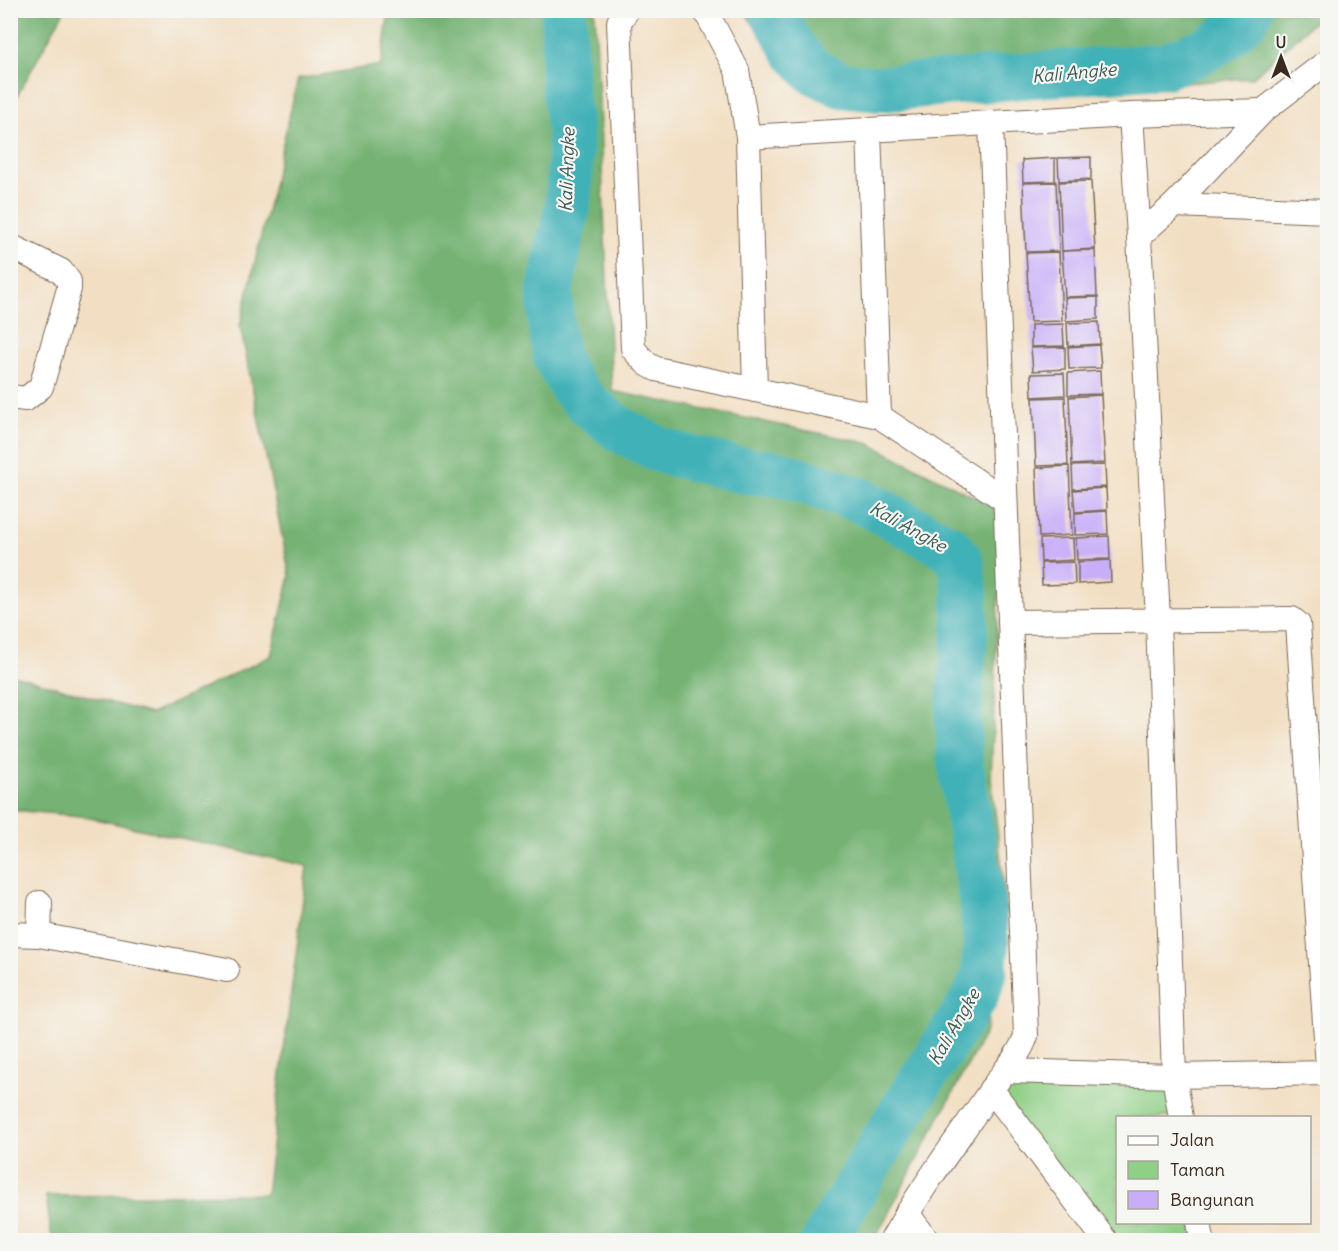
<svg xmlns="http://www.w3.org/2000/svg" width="1338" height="1251" viewBox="0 0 1338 1251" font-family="Delius,sans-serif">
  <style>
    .green { fill: #90cf86; stroke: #667c52; stroke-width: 1.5 }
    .forest { fill: #74b273; stroke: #586e48; stroke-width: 1.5 }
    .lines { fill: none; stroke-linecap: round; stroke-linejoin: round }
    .river { stroke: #40b1b7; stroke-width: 46 }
    .building { fill: #c8adf9 }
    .street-casing { stroke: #7b6958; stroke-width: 26 }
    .street { stroke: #fff; stroke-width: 24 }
    .labels { text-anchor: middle; stroke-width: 4.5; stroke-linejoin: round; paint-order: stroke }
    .water-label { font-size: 18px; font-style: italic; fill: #3d5954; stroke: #f6f6f2 }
  </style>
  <rect width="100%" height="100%" fill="#f6f6f2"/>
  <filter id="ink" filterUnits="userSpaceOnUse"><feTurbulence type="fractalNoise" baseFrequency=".0167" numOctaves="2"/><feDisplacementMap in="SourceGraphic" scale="12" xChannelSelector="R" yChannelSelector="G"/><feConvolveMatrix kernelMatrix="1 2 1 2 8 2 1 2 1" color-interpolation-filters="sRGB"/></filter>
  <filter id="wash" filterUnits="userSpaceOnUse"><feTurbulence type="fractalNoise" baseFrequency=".008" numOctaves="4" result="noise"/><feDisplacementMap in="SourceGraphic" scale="24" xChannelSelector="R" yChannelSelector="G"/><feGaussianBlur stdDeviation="1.35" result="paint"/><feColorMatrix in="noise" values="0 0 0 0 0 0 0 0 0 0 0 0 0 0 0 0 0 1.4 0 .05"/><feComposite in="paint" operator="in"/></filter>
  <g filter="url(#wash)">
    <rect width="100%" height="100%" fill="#f2dfc3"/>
    <!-- green -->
    <path class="green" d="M 1174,1076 L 1179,1117 L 1118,1118 L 1118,1222 L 1193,1223 L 1195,1240 L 1105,1240 L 992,1089 Z"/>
    <!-- forest -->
    <g class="forest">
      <path d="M 11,10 L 64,11 L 11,107 L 10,11 Z"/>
      <path d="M 389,11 L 595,11 L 612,391 L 868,443 L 1002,511 L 991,779 L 1007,911 L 986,1031 L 874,1240 L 52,1240 L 46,1196 L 266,1194 L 307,866 L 81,816 L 11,810 L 10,674 L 151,714 L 271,656 L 290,576 L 240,326 L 298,79 L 381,65 Z"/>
      <path d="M 744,11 L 1326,11 L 1252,78 L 885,105 L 790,78 Z"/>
    </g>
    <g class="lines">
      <!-- river -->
      <g class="river">
        <path d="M 564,10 L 564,84 L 570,131 L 570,171 L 568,204 L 550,290 L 551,325 L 556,357 L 571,386 L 591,407 L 619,429 L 662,451 L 738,470 L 781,474 L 860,500 L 950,548 L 961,562 L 965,592 L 965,635 L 958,721 L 960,761 L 983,908 L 986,944 L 984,974 L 975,997 L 895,1122 L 824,1240"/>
        <path d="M 771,10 L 795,51 L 813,71 L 841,85 L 880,89 L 1032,75 L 1165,66 L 1201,52 L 1224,39 L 1246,18 L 1250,10"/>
      </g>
    </g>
    <g id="blocks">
      <!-- building -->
      <g class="building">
        <path d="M 1091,157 L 1091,179 L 1059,181 L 1058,158 Z"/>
        <path d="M 1055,158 L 1055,181 L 1023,182 L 1022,160 Z"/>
        <path d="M 1091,181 L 1095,249 L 1062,251 L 1059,182 Z"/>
        <path d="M 1056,182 L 1059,251 L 1026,252 L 1023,183 Z"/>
        <path d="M 1095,250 L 1097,296 L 1065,297 L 1062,251 Z"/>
        <path d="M 1059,252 L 1062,321 L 1030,322 L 1026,253 Z"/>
        <path d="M 1098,297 L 1098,319 L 1066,321 L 1065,298 Z"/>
        <path d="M 1099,322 L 1100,344 L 1068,346 L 1067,323 Z"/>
        <path d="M 1063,324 L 1064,346 L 1031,347 L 1031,325 Z"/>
        <path d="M 1099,345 L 1101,368 L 1069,369 L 1068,347 Z"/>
        <path d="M 1065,347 L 1065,369 L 1033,371 L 1031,348 Z"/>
        <path d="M 1100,371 L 1101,394 L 1068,395 L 1068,373 Z"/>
        <path d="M 1064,373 L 1065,395 L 1032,397 L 1031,374 Z"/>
        <path d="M 1101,395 L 1105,463 L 1072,465 L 1069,397 Z"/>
        <path d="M 1065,397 L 1068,465 L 1036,466 L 1033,398 Z"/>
        <path d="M 1105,465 L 1106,487 L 1073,489 L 1072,466 Z"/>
        <path d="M 1069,466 L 1072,535 L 1039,537 L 1036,468 Z"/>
        <path d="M 1106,488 L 1107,510 L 1075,512 L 1073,490 Z"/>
        <path d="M 1107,511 L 1108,534 L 1075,535 L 1075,513 Z"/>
        <path d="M 1109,536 L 1110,559 L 1077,560 L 1076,538 Z"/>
        <path d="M 1073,538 L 1074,560 L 1041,562 L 1040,539 Z"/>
        <path d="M 1110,560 L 1111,582 L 1078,584 L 1078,562 Z"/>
        <path d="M 1074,562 L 1075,584 L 1042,585 L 1041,563 Z"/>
      </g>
    </g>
  </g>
  <g filter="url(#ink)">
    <use href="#blocks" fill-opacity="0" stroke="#7b6958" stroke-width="1.5"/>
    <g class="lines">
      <defs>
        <g id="street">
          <path d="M 627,10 L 619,22 L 633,349 L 647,364 L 656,369 L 879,416 L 1005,500"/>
          <path d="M 705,10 L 737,70 L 748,137 L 755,390"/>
          <path d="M 1131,115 L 1139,236"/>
          <path d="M 869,130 L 879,416"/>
          <path d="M 748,137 L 1131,115 L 1263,111"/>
          <path d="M 1174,205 L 1328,211"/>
          <path d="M 10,246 L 61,271 L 69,281 L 69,289 L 41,387 L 26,399 L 10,397"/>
          <path d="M 1010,622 L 1292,619 L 1298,624 L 1328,1067"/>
          <path d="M 10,934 L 39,935 L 227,970"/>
          <path d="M 39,935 L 40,903"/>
          <path d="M 1005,1071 L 1174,1076 L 1328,1073"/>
          <path d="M 991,1089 L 1105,1240"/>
          <path d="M 1181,1118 L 1174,1076 L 1158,620 L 1139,236 L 1174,205 L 1263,111 L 1328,61"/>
          <path d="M 907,1213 L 927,1240"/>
          <path d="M 1199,1222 L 1202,1240"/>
          <path d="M 892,1240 C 920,1189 956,1142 989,1093 C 1001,1074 1019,1057 1026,1036 L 991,123"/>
        </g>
      </defs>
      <!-- street casing -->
      <use href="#street" class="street-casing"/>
      <!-- street -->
      <use href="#street" class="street"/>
    </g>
  </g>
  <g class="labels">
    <!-- water labels -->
    <g class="water-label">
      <text transform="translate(1074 73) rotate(-5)" y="6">Kali Angke</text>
      <text transform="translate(567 170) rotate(-88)" y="6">Kali Angke</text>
      <text transform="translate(908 527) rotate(29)" y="6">Kali Angke</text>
      <text transform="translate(954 1027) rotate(-60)" y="6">Kali Angke</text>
    </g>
  </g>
  <!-- margin -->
  <rect width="1338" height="1251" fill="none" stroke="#f6f6f2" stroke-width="36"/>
  <!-- legend -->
  <rect x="1116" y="1116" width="195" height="108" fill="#f6f6f2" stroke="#aba49d" stroke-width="1.5"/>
  <rect x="1128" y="1136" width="30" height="9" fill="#ffffff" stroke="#aba49d" stroke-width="1.5"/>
  <text x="1170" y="1146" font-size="18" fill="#3b2a1e">Jalan</text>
  <rect x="1128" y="1161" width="30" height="18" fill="#90cf86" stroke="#aba49d" stroke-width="1.5"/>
  <text x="1170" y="1176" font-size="18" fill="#3b2a1e">Taman</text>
  <rect x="1128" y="1191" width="30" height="18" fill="#c8adf9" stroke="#aba49d" stroke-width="1.5"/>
  <text x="1170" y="1206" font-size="18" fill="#3b2a1e">Bangunan</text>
  <!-- north arrow -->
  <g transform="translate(1281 57)" stroke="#f6f6f2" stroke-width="4.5" paint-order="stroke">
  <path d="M0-4.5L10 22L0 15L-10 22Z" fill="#3b2a1e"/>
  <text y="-9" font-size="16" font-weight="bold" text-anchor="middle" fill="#3b2a1e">U</text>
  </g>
</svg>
